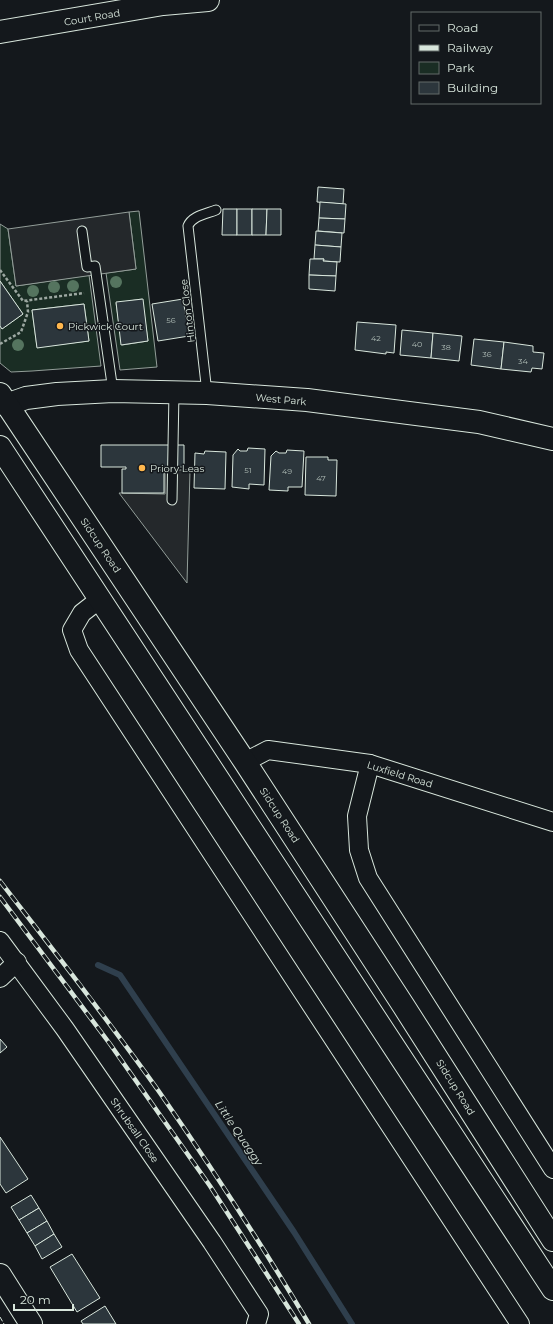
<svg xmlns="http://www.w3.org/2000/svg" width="553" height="1324" viewBox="0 0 553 1324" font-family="Montserrat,sans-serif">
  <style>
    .green { fill: #1a2d24; stroke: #939e99; fill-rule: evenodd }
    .parking { fill: #24282b; stroke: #939e99 }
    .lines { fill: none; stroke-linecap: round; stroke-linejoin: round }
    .stream { stroke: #2f3f4d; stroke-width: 6 }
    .building { fill: #2c363c; stroke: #d8e6dc }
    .service-casing { stroke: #d8e6dc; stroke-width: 11 }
    .minor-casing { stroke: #d8e6dc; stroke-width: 20 }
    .tertiary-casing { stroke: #d8e6dc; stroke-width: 24 }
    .primary-casing { stroke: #d8e6dc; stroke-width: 24 }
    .trunk-casing { stroke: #d8e6dc; stroke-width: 24 }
    .path { stroke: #9da8a2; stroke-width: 2.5; stroke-dasharray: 3 2; stroke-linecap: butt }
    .service { stroke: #14181c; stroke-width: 9 }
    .minor { stroke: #14181c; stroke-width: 18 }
    .tertiary { stroke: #14181c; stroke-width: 22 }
    .primary { stroke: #14181c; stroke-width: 22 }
    .trunk { stroke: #14181c; stroke-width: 22 }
    .rail-casing { stroke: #d8e6dc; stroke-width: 4.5 }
    .rail { stroke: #14181c; stroke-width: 3; stroke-dasharray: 9; stroke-linecap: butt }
    .fence { stroke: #d8e6dc; stroke-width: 1; stroke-dasharray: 5 2; stroke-linecap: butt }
    .tree { fill: #55745f }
    .poi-dot { fill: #ffb74d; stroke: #14181c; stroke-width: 1.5 }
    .labels { text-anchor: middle; stroke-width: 3; stroke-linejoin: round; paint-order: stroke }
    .number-label { font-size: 8px; fill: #adbab4 }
    .street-label { font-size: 10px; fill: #d8e6dc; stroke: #14181c }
    .poi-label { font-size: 10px; fill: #d8e6dc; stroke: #14181c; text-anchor: start }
    .water-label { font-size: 11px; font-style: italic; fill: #d8e6dc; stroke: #14181c }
  </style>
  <rect width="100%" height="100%" fill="#14181c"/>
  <!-- green -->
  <g class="green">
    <path d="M 139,211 L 157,367 L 120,370 L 106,273 L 136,269 L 129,212 ZM 142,299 L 148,341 L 122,345 L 116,303 Z"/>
    <path d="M 0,224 L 8,229 L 16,286 L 89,275 L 101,366 L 32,371 L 11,372 L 0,363 L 0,326 L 2,329 L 23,314 L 0,281 ZM 84,304 L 89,341 L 37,347 L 32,310 Z"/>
  </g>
  <!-- parking -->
  <g class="parking">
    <path d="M 129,212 L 136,269 L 16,286 L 8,229 Z"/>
    <path d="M 165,470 L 190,470 L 187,583 L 119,493 L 165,494 Z"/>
  </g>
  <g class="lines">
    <!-- stream -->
    <path class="stream" d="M 98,965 L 120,975 L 294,1232 L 352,1324"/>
  </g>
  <!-- building -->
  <g class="building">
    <path d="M 318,187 L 344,189 L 343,204 L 317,202 Z"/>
    <path d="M 320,202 L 346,204 L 345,219 L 319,218 Z"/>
    <path d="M 223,209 L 237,209 L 237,235 L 222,235 Z"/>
    <rect x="237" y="209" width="15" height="26"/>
    <path d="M 252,209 L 267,209 L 266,235 L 252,235 Z"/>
    <path d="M 267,209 L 281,209 L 281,235 L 266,235 Z"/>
    <path d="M 319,218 L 345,219 L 344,233 L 318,231 Z"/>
    <path d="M 316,231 L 342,233 L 341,247 L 315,245 Z"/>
    <path d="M 315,245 L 341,247 L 340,262 L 323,261 L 324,259 L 314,259 Z"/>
    <path d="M 310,259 L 324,259 L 323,261 L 337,262 L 336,276 L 309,275 Z"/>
    <path d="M 309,275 L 336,276 L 335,291 L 309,289 Z"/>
    <path d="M 0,281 L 23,314 L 2,329 L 0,326 Z"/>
    <path d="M 143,299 L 148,341 L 121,345 L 116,302 Z"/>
    <path d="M 183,299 L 189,336 L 158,341 L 152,304 Z"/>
    <path d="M 84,304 L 89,341 L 37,348 L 32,310 Z"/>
    <path d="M 357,322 L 396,325 L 394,353 L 386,352 L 386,354 L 355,350 Z"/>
    <path d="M 402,330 L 433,333 L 431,358 L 400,355 Z"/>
    <path d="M 433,333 L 462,336 L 459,361 L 431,358 Z"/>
    <path d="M 474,339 L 504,342 L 501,369 L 471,365 Z"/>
    <path d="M 504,342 L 533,346 L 533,352 L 544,353 L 542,369 L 532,368 L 531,372 L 501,369 Z"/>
    <path d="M 101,445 L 184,445 L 184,467 L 158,467 L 159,470 L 164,470 L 164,493 L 122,493 L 122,469 L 126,469 L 126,467 L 101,467 Z"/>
    <path d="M 248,448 L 265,449 L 264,485 L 249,484 L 249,489 L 232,487 L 233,455 L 238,449 L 240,451 L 247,451 Z"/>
    <path d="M 287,450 L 304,451 L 302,487 L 288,487 L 288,491 L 269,490 L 271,456 L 276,451 L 279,453 L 286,453 Z"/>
    <path d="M 205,451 L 226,452 L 225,489 L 194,488 L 195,453 L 204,454 Z"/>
    <path d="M 306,457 L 328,457 L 328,460 L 337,460 L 336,496 L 305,495 Z"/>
    <path d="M 0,1039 L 7,1047 L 0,1053 Z"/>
    <path d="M 0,1137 L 28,1179 L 6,1193 L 0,1184 Z"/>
    <path d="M 31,1195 L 39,1208 L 19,1220 L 11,1207 Z"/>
    <path d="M 39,1208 L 47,1221 L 27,1233 L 19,1220 Z"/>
    <path d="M 47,1221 L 54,1234 L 35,1246 L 27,1233 Z"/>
    <path d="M 54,1234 L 62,1247 L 42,1259 L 35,1246 Z"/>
    <path d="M 72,1254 L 100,1298 L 77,1312 L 50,1267 Z"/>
    <path d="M 105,1306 L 116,1324 L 83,1324 L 81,1321 Z"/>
  </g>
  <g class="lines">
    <defs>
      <g id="service">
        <path d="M 82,231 L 87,267 L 95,266 L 113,391"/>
        <path d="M 207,393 L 188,226 C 192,216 206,214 216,210"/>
        <path d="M 172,500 L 174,392"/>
      </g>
      <g id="minor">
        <path d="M 100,599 L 82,613 L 72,630 L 79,650 L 520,1324"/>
        <path d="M 245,762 L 268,750 L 370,764 L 553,822"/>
        <path d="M 370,764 L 357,816 L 359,850 L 368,878 L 553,1169"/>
        <path d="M 0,941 L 65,1029 L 212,1242 L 259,1314 L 256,1324"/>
        <path d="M 0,978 L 17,962"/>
      </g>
      <g id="tertiary">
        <path d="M 6,405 L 26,398 L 57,394 L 113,391 L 207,393 L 307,400 L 479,422 L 553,439"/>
        <path d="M 0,1275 L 31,1324"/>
      </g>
      <path id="primary" d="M 0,32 L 163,4 L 208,0"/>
      <g id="trunk">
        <path d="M 0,394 L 245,762 L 403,1005 L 553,1240"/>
        <path d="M 0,447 L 553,1289"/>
      </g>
    </defs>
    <!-- service casing -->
    <use href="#service" class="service-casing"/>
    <!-- minor casing -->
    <use href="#minor" class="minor-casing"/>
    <!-- tertiary casing -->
    <use href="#tertiary" class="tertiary-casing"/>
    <!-- primary casing -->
    <use href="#primary" class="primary-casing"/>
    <!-- trunk casing -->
    <use href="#trunk" class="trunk-casing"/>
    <!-- path -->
    <g class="path">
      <path d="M 0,270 L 23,301 L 84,293"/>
      <path d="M 0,344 L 21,332 L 28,312 L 27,301"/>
    </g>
    <!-- service -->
    <use href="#service" class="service"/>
    <!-- minor -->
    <use href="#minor" class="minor"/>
    <!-- tertiary -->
    <use href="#tertiary" class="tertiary"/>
    <!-- primary -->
    <use href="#primary" class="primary"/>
    <!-- trunk -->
    <use href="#trunk" class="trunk"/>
    <defs>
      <g id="rail">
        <path d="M 0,881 C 54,951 109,1021 160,1093 C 212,1168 262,1245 309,1324"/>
        <path d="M 0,897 L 110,1044 L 210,1186 L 299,1324"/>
      </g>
    </defs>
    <!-- rail casing -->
    <use href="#rail" class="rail-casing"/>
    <!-- rail -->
    <use href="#rail" class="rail"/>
    <!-- fence -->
    <path class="fence" d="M 0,1317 L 4,1324"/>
  </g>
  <!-- trees -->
  <g class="tree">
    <circle cx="116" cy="282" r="6"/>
    <circle cx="73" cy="286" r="6"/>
    <circle cx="54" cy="287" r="6"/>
    <circle cx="33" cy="291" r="6"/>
    <circle cx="18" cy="345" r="6"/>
  </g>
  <!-- markers -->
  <g class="poi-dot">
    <circle cx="60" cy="326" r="4"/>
    <circle cx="142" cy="468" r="4"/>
  </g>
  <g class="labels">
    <!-- number labels -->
    <g class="number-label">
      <text x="171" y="323">56</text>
      <text x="376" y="341">42</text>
      <text x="417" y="347">40</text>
      <text x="446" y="350">38</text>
      <text x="487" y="357">36</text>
      <text x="523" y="364">34</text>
      <text x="248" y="473">51</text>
      <text x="287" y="474">49</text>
      <text x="321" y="481">47</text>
    </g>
    <!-- street labels -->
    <g class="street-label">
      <text transform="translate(92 17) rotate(-10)" y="4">Court Road</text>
      <text transform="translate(187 311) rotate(-97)" y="4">Hinton Close</text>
      <text transform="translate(281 399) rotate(5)" y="4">West Park</text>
      <text transform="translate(101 545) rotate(56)" y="4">Sidcup Road</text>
      <text transform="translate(400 774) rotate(17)" y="4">Luxfield Road</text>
      <text transform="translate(280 815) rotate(57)" y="4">Sidcup Road</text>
      <text transform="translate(456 1087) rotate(58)" y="4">Sidcup Road</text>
      <text transform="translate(135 1130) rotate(55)" y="4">Shrubsall Close</text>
    </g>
    <!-- poi labels -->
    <g class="poi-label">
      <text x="68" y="330">Pickwick Court</text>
      <text x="150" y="472">Priory Leas</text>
    </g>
    <!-- water labels -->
    <g class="water-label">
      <text transform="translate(239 1133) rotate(56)" y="4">Little Quaggy</text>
    </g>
  </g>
  <!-- legend -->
  <rect x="411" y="12" width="130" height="92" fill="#14181c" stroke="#626a69"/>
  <rect x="419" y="25" width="20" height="6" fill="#14181c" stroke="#626a69"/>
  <text x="447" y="32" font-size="12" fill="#d8e6dc">Road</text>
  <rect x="419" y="45" width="20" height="6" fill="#d8e6dc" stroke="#626a69"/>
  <text x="447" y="52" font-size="12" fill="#d8e6dc">Railway</text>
  <rect x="419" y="62" width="20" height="12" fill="#1a2d24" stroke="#626a69"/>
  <text x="447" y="72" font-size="12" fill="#d8e6dc">Park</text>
  <rect x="419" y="82" width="20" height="12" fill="#2c363c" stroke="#626a69"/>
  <text x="447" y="92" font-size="12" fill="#d8e6dc">Building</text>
  <!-- scale -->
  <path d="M14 1304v6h59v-6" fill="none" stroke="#d8e6dc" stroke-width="2"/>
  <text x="20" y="1304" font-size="12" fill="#d8e6dc" stroke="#14181c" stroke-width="3" paint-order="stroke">20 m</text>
</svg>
